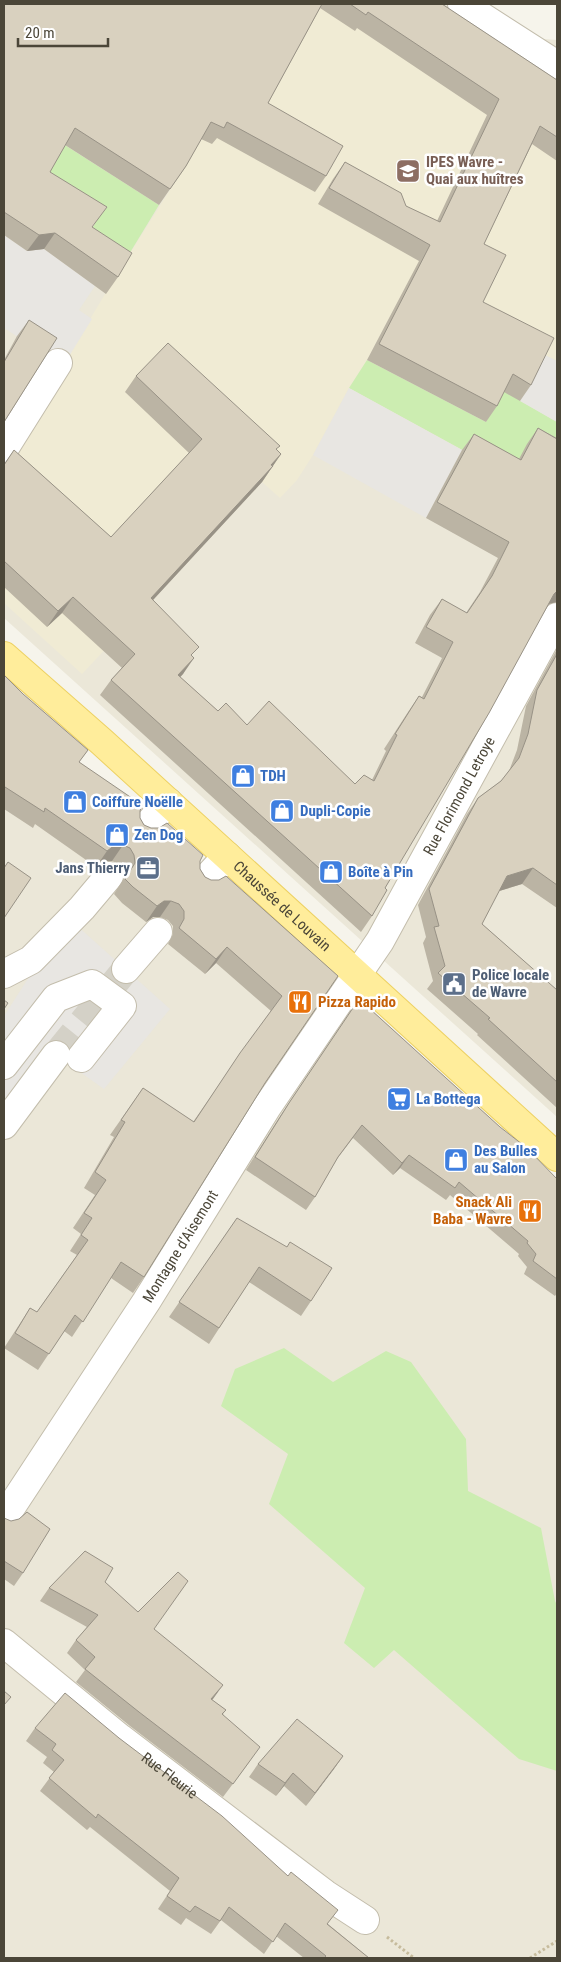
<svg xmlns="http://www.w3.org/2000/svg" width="561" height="1962" viewBox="0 0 561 1962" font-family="'Roboto Condensed',sans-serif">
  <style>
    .residential { fill: #ebe7d8 }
    .education { fill: #f0ebd4 }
    .green { fill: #ccedb1 }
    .parking { fill: #e8e6e2 }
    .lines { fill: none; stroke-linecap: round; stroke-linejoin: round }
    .minor-tunnel { stroke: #d4d1c7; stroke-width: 28; stroke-dasharray: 28 14; stroke-linecap: butt }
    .minor-casing { stroke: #c3bdac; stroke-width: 30 }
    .major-casing { stroke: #edd162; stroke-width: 30 }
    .path { stroke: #c6bb9c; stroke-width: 3; stroke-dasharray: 2.5 2.5; stroke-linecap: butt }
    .minor { stroke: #fff; stroke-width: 28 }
    .major { stroke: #ffed9b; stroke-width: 28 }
    .wall { fill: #bbb4a4 }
    .shaded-wall { fill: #989286 }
    .building { fill: #d9d1bf; stroke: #989286 }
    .labels { text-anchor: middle; stroke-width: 5; stroke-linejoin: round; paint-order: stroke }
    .education-label { font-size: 15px; font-weight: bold; fill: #785e54; stroke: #fff; text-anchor: start }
    .shop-label { font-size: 15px; font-weight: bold; fill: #366cbe; stroke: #fff; text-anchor: start }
    .street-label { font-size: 15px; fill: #4b4638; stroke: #fff }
    .service-label { font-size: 15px; font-weight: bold; fill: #4e5e75; stroke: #fff; text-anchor: end }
    .food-label { font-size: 15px; font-weight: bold; fill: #c56008; stroke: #fff; text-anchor: start }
  </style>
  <rect width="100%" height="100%" fill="#f6f4eb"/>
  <!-- residential -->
  <g class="residential">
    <path d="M 4,4 L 445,4 L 496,35 L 557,40 L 557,1117 L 4,618 Z"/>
    <path d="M 4,694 L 557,1193 L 557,1958 L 4,1958 Z"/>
  </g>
  <!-- education -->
  <path class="education" d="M 263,4 L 417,4 L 557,104 L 557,361 L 406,286 L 367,360 L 349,388 L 313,455 L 297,480 L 280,498 L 262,482 L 82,674 L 4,603 L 4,463 L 120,269 L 175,182 Z"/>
  <!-- green -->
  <g class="green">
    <path d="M 27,121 L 159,205 L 120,269 L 81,243 L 95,224 L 39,188 Z"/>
    <path d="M 367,360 L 486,422 L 502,390 L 557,422 L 557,438 L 550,498 L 349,388 Z"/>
    <path d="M 284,1348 L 333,1382 L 386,1351 L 411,1362 L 466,1439 L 468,1491 L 541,1528 L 555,1601 L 557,1605 L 557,1771 L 519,1759 L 394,1650 L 374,1668 L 344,1643 L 365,1588 L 269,1504 L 288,1454 L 221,1406 L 235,1369 Z"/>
  </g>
  <!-- parking -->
  <g class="parking">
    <path d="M 4,235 L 27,251 L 44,249 L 95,286 L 79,310 L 92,319 L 63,366 L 4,328 Z"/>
    <path d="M 543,354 L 557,361 L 557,422 L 520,401 Z"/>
    <path d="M 349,388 L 462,450 L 426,518 L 313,455 Z"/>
    <path d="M 75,924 L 170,1009 L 104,1089 L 56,1055 L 4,1106 L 4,1016 L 31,974 Z"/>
  </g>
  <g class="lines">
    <!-- minor-tunnel -->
    <path class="minor-tunnel" d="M 56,1055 L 126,969"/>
    <defs>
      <g id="minor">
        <path d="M 462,4 L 557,65"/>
        <path d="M 4,449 L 58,363"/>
        <path d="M 144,829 L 168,802"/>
        <path d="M 204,881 L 227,856"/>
        <path d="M 126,969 L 158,932"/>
        <path d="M 4,974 L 31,960 L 82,908 L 109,876"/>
        <path d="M 4,1065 L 56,998 L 92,984 L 122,1006 L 81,1058"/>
        <path d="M 4,1125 L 56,1055"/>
        <path id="s1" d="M 4,1518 L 146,1302 L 267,1107 L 380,941 L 557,617"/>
        <path id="s2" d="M 4,1643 L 120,1738 L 325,1894 L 365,1920"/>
      </g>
      <g id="major">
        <path id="s3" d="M 4,656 L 102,742 L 557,1157"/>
      </g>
    </defs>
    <!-- minor casing -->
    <use href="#minor" class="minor-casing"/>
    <!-- major casing -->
    <use href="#major" class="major-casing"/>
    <!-- path -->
    <g class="path">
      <path d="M 387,1937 L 414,1958"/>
      <path d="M 530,1958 L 557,1941"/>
    </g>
    <!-- minor -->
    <use href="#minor" class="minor"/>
    <!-- major -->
    <use href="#major" class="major"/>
  </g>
  <!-- wall -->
  <g class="wall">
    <path d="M 4,4 L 442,4 L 557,80 L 557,161 L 532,144 L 484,244 L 483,302 L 531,385 L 520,401 L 504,392 L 497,406 L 486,422 L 367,360 L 419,261 L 318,204 L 333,179 L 345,162 L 406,206 L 437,221 L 487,115 L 357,28 L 355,31 L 320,8 L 268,103 L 326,176 L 315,192 L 217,138 L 212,144 L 201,139 L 186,166 L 159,205 L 65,145 L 50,172 L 93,227 L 118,277 L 106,294 L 44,249 L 27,251 L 4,235 Z"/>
    <path d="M 29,320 L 4,422 L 4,360 L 17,336 Z"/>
    <path d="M 136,376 L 277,450 L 281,454 L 262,482 L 153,600 L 192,656 L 183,674 L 180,677 L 218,711 L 247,725 L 355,784 L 372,780 L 386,751 L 384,749 L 408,712 L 419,696 L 422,697 L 442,658 L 415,643 L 430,615 L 442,599 L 466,613 L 480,592 L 498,558 L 426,518 L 462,450 L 474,434 L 519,459 L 527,444 L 538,428 L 557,438 L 557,602 L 549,604 L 385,888 L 372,916 L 361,932 L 100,695 L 111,680 L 122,668 L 62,613 L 47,627 L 4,587 L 4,464 L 14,450 L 111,537 L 189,453 L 125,392 Z"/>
    <path d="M 557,649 L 557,908 L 522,884 L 499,891 L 482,924 L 557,990 L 557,1108 L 477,1035 L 478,1034 L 427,989 L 433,981 L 423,943 L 426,937 L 418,905 L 467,814 L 478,798 L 501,781 L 509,771 L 517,750 L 526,706 Z"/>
    <path d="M 4,675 L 23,694 L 88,750 L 79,762 L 140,811 L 140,818 L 144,825 L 200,861 L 200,869 L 205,877 L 338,976 L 265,1083 L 144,1277 L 133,1293 L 111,1278 L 72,1337 L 64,1331 L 38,1370 L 4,1348 L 30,1308 L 37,1312 L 77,1255 L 70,1251 L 81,1234 L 73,1228 L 95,1195 L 84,1188 L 114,1137 L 110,1135 L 143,1088 L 193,1122 L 271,1011 L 216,963 L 205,974 L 168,944 L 173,934 L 173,926 L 168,920 L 160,917 L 153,917 L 146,922 L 122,903 L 114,894 L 124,878 L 123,870 L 119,864 L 112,861 L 104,861 L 96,867 L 35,824 L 33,828 L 4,809 Z"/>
    <path d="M 359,999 L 557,1179 L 557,1293 L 555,1296 L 524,1274 L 527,1267 L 518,1256 L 519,1254 L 450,1195 L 446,1200 L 400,1168 L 393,1175 L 353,1138 L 337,1159 L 315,1197 L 306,1210 L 246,1170 L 280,1116 Z"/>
    <path d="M 237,1218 L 311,1301 L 301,1316 L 249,1282 L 209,1344 L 169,1317 Z"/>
    <path d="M 4,1518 L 23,1573 L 14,1586 L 4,1579 Z"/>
    <path d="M 105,1582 L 154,1629 L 212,1700 L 226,1710 L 223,1714 L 250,1761 L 223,1797 L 130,1726 L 76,1682 L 85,1670 L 67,1653 L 76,1640 L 87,1627 L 40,1601 L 49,1588 Z"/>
    <path d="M 35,1728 L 328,1924 L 369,1958 L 304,1958 L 276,1936 L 264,1954 L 221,1920 L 211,1934 L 186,1918 L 181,1925 L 158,1909 L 170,1891 L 90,1827 L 87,1830 L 40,1791 L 54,1772 L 43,1763 L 47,1757 L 26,1741 Z"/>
    <path d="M 343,1756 L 306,1806 L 284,1786 L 276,1796 L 249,1777 L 258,1764 Z"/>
  </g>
  <!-- shaded-wall -->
  <g class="shaded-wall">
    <path d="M 55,233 L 44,249 L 27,251 L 39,235 Z"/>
    <path d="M 281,454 L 262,482 L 140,614 L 151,598 L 271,465 Z"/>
    <path d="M 557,591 L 557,602 L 548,604 L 554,594 Z"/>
    <path d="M 73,597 L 62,613 L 47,627 L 58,611 Z"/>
    <path d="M 194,658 L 183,674 L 167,691 L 178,675 Z"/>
    <path d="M 115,845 L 123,845 L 112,861 L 104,861 L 96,867 L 107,851 Z"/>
    <path d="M 533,868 L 522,884 L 496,892 L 507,876 Z"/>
    <path d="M 164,901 L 171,901 L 160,917 L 153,917 L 146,922 L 157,906 Z"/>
    <path d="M 227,947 L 216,963 L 205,974 L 216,959 Z"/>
    <path d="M 409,1155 L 400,1168 L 393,1175 L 402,1163 Z"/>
    <path d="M 223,1685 L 213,1699 L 201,1712 L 211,1699 Z"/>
    <path d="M 343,1756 L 334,1769 L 306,1806 L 315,1793 Z"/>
    <path d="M 293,1773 L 284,1786 L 276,1796 L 285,1783 Z"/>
  </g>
  <!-- building -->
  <g class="building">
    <path d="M 4,4 L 322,4 L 268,103 L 343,146 L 326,176 L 227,122 L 224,128 L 211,122 L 186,166 L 170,189 L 75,128 L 50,172 L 107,207 L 92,227 L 132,253 L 118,277 L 55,233 L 39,235 L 4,212 Z"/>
    <path d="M 350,4 L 442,4 L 557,80 L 557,137 L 540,126 L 484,244 L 506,255 L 483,302 L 554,338 L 531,385 L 513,374 L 497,406 L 379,344 L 430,245 L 329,188 L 345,162 L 401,193 L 406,206 L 440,222 L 499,99 L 368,12 L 366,15 Z"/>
    <path d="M 29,320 L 57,338 L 4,422 L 4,362 Z"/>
    <path d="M 168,343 L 280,446 L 276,449 L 281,454 L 271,465 L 273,466 L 151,598 L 199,647 L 191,655 L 194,658 L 178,675 L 218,711 L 226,703 L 247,725 L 269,701 L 355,784 L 364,775 L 374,781 L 397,735 L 395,734 L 419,696 L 424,699 L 453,642 L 426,627 L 442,599 L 467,613 L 492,576 L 509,542 L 437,502 L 474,434 L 521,460 L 538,428 L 557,439 L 557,591 L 554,594 L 489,713 L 385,888 L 387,890 L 372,916 L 111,680 L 135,654 L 73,597 L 58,611 L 4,561 L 4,465 L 14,450 L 111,537 L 202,439 L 136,376 Z"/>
    <path d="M 557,654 L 557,885 L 533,868 L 507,876 L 482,924 L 557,990 L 557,1082 L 488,1019 L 490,1018 L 438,973 L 445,966 L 434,927 L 439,926 L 429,889 L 478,798 L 501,781 L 519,758 L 528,734 L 537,690 Z"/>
    <path d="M 4,675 L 23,694 L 88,750 L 79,762 L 142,805 L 140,811 L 140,818 L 144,825 L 151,828 L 159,828 L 167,823 L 203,855 L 200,861 L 200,869 L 205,877 L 211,880 L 219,880 L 226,876 L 338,976 L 265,1083 L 144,1277 L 121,1262 L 83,1322 L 75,1315 L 49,1354 L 15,1333 L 30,1308 L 37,1312 L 88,1240 L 81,1235 L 92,1218 L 84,1213 L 106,1180 L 95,1172 L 125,1122 L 121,1120 L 143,1088 L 194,1122 L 240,1053 L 282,996 L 227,947 L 216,959 L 179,928 L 184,919 L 184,911 L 179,904 L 171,901 L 164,901 L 157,906 L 133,887 L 125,879 L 135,863 L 134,855 L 130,848 L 123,845 L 115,845 L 107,851 L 45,808 L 44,812 L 5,787 L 4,787 Z"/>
    <path d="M 8,862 L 31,878 L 4,918 L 4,868 Z"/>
    <path d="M 359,999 L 500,1127 L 527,1148 L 557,1179 L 557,1279 L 533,1261 L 536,1254 L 527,1243 L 528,1241 L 459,1182 L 455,1188 L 409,1155 L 402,1163 L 362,1125 L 338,1157 L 315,1197 L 255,1157 L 289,1103 Z"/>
    <path d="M 4,1000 L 8,1003 L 4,1009 Z"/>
    <path d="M 237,1218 L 287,1247 L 290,1242 L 332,1268 L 311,1301 L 259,1267 L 219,1328 L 179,1302 Z"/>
    <path d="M 27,1512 L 50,1529 L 23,1573 L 4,1561 L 4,1518 L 11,1521 L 19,1519 Z"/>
    <path d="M 85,1551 L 113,1568 L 105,1582 L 138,1612 L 178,1572 L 188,1581 L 154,1629 L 223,1685 L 211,1699 L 226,1710 L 222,1714 L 260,1747 L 233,1784 L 139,1712 L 85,1669 L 95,1657 L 76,1640 L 98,1615 L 49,1588 Z"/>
    <path d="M 4,1691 L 11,1697 L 4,1705 Z"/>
    <path d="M 65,1693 L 119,1738 L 222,1816 L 288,1876 L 291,1872 L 338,1910 L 327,1924 L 369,1958 L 324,1958 L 326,1956 L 285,1923 L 273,1942 L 229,1907 L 220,1921 L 195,1906 L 190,1912 L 167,1896 L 179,1878 L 98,1814 L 96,1818 L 49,1778 L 64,1760 L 52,1750 L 56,1744 L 35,1728 Z"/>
    <path d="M 297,1719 L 343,1756 L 315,1793 L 293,1773 L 285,1783 L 258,1764 Z"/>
  </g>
  <!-- icons -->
  <defs>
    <symbol id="school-square" viewBox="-11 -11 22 22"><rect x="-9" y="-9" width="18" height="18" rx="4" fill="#8d6e63" stroke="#fff"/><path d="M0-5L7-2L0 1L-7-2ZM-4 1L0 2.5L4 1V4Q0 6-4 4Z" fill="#fff"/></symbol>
    <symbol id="shop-square" viewBox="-11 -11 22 22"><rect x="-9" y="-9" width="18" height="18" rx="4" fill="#3f7fe0" stroke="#fff"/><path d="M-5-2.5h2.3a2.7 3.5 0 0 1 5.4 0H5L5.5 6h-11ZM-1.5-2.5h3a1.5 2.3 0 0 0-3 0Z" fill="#fff"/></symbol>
    <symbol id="office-square" viewBox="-11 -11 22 22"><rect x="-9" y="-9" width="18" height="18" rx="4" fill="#5c6f8a" stroke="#fff"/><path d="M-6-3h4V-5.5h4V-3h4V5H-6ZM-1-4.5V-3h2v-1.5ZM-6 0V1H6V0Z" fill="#fff"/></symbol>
    <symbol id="civic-square" viewBox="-11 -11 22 22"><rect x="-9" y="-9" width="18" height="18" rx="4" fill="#5c6f8a" stroke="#fff"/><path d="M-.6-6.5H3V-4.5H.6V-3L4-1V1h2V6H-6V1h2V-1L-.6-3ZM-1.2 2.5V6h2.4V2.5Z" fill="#fff"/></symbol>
    <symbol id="restaurant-square" viewBox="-11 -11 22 22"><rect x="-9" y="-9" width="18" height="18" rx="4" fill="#e8710a" stroke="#fff"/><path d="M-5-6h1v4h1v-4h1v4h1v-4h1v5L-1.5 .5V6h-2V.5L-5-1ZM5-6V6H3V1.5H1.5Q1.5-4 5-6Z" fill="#fff"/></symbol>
    <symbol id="supermarket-square" viewBox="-11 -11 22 22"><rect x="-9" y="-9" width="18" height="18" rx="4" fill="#3f7fe0" stroke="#fff"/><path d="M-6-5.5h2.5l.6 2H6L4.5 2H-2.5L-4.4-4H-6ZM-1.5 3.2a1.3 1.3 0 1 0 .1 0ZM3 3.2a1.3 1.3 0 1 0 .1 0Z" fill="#fff"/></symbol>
  </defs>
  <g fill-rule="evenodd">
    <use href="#school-square" x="394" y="157" width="28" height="28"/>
    <use href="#shop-square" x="229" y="762" width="28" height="28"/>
    <use href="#shop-square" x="61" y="788" width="28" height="28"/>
    <use href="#shop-square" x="268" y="797" width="28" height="28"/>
    <use href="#shop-square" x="103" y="821" width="28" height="28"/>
    <use href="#office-square" x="134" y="854" width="28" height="28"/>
    <use href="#shop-square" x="317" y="858" width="28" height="28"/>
    <use href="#civic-square" x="440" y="970" width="28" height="28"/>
    <use href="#restaurant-square" x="286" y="988" width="28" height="28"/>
    <use href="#supermarket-square" x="385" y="1085" width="28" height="28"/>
    <use href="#shop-square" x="442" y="1146" width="28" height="28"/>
    <use href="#restaurant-square" x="516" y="1197" width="28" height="28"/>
  </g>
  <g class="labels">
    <!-- education labels -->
    <g class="education-label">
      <text x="426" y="167">IPES Wavre -<tspan x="426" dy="17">Quai aux huîtres</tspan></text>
    </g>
    <!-- shop labels -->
    <g class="shop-label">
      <text x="260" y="781">TDH</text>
      <text x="92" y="807">Coiffure Noëlle</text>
      <text x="300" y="816">Dupli-Copie</text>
      <text x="134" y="840">Zen Dog</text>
      <text x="348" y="877">Boîte à Pin</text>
      <text x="416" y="1104">La Bottega</text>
      <text x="474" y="1156">Des Bulles<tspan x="474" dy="17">au Salon</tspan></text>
    </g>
    <!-- street labels -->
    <g class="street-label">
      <text dy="5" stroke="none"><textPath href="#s1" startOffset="854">Rue Florimond Letroye</textPath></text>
      <text dy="5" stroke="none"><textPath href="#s3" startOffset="374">Chaussée de Louvain</textPath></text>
      <text dy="5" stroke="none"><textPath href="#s1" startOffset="324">Montagne d'Aisemont</textPath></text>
      <text dy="5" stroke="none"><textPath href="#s2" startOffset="212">Rue Fleurie</textPath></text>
    </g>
    <!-- service labels -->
    <g class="service-label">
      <text x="130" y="873">Jans Thierry</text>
      <text x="472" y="980" text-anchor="start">Police locale<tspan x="472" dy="17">de Wavre</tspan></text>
    </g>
    <!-- food labels -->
    <g class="food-label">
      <text x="318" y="1007">Pizza Rapido</text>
      <text x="512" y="1207" text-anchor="end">Snack Ali<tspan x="512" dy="17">Baba - Wavre</tspan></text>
    </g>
  </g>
  <!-- border -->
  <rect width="561" height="1962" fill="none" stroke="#4b4638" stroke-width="10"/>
  <!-- scale -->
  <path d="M18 38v8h90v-8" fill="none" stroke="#4b4638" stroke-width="2.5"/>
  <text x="25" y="38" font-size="15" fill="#4b4638" stroke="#ffffff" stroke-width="4" paint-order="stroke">20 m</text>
</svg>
